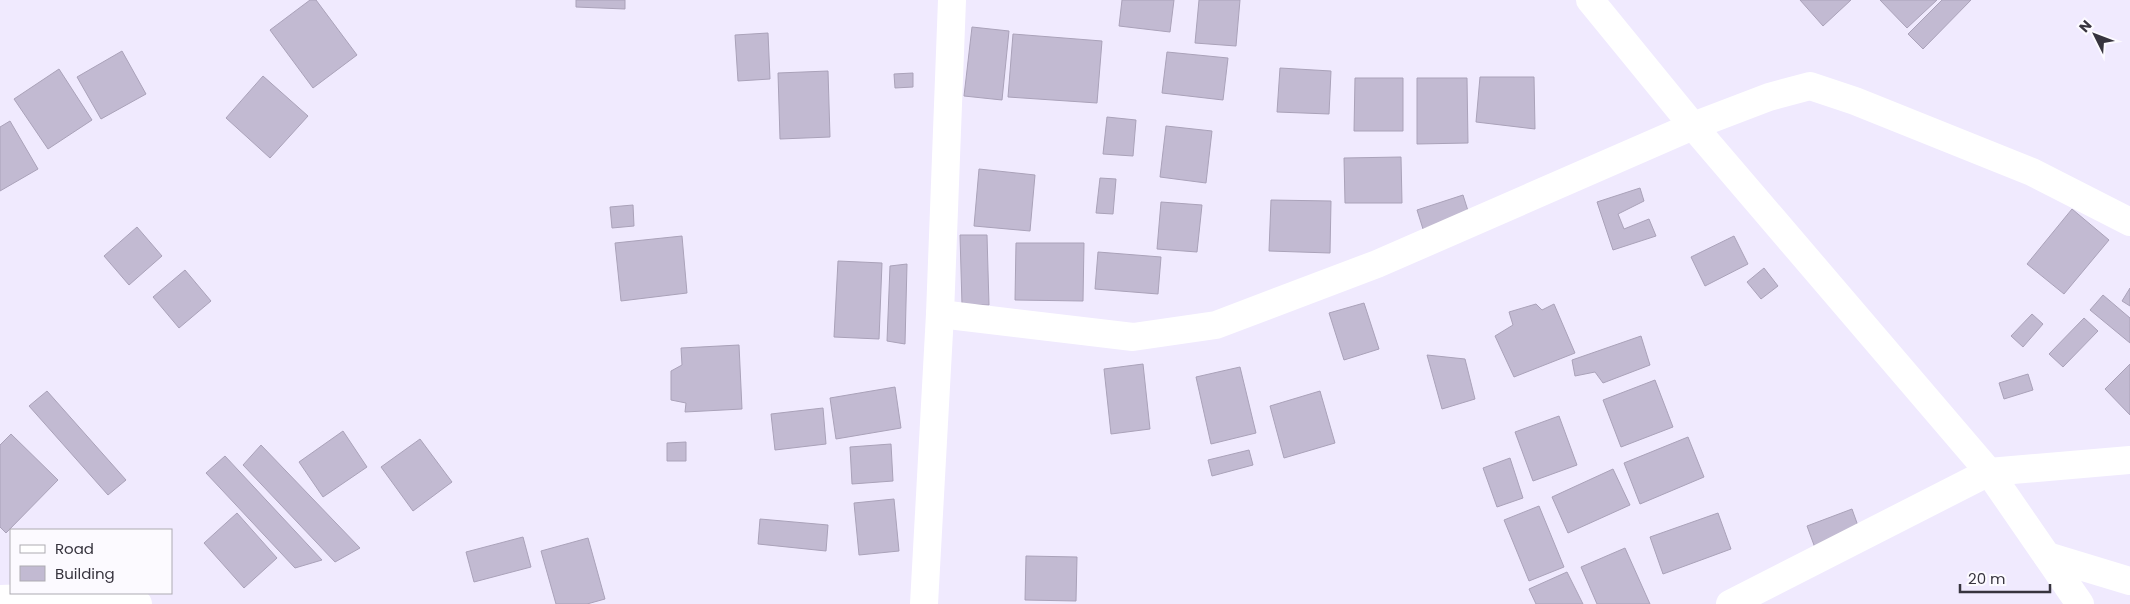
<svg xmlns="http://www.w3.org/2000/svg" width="2130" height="604" viewBox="0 0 2130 604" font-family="Poppins,sans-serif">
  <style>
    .building { fill: #c2bad2; stroke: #aaa2b9 }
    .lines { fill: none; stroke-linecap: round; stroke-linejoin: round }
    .minor { stroke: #fff; stroke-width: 28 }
    .tertiary { stroke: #fff; stroke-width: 28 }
  </style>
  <rect width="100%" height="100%" fill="#f0eafe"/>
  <!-- building -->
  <g class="building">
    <path d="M 310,0 L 316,0 L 357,55 L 313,88 L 270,30 Z"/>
    <path d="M 576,0 L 625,0 L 625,9 L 576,7 Z"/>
    <path d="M 1122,0 L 1174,0 L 1170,32 L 1119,26 Z"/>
    <path d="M 1199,0 L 1240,0 L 1236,46 L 1195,43 Z"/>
    <path d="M 1800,0 L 1851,0 L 1823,26 Z"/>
    <path d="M 1880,0 L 1937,0 L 1907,28 Z"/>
    <path d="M 1942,0 L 1971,0 L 1923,49 L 1908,34 Z"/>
    <path d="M 972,27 L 1009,31 L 1002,100 L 964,96 Z"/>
    <path d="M 768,33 L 770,79 L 738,81 L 735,35 Z"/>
    <path d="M 1013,34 L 1102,41 L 1097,103 L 1008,97 Z"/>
    <path d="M 122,51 L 146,94 L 101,119 L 77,77 Z"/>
    <path d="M 1167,52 L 1228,58 L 1223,100 L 1162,93 Z"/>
    <path d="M 1280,68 L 1331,71 L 1329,114 L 1277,112 Z"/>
    <path d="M 59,69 L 92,120 L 48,149 L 14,99 Z"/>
    <path d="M 828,71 L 830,137 L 780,139 L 778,73 Z"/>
    <path d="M 913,73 L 913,87 L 895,88 L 894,74 Z"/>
    <path d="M 263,76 L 308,116 L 270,158 L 226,118 Z"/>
    <path d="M 1480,77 L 1534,77 L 1535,129 L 1476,122 Z"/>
    <path d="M 1355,78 L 1403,78 L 1403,131 L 1354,131 Z"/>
    <path d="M 1417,78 L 1467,78 L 1468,143 L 1417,144 Z"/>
    <path d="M 1107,117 L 1136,120 L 1133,156 L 1103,154 Z"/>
    <path d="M 10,121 L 38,169 L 0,191 L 0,127 Z"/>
    <path d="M 1166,126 L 1212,131 L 1206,183 L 1160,177 Z"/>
    <path d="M 1401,157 L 1402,203 L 1345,203 L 1344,158 Z"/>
    <path d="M 979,169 L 1035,175 L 1030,231 L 974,226 Z"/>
    <path d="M 1100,178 L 1116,179 L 1113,214 L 1096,213 Z"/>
    <path d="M 1640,188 L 1644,201 L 1618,214 L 1624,229 L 1649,219 L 1656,236 L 1613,250 L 1597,202 Z"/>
    <path d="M 1463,195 L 1469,214 L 1423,229 L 1417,210 Z"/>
    <path d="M 1271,200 L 1331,201 L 1330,253 L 1269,251 Z"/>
    <path d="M 1161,202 L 1202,205 L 1197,252 L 1157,249 Z"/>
    <path d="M 633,205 L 634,226 L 612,228 L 610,207 Z"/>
    <path d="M 2072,209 L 2109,240 L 2064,294 L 2027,264 Z"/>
    <path d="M 137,227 L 162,256 L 129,285 L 104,256 Z"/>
    <path d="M 960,235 L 987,235 L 989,305 L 962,305 Z"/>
    <path d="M 682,236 L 687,293 L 621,301 L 615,243 Z"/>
    <path d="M 1734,236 L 1748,264 L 1705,286 L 1691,257 Z"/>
    <path d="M 1016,243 L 1084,243 L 1083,301 L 1015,300 Z"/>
    <path d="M 1098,252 L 1161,257 L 1158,294 L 1095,289 Z"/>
    <path d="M 838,261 L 882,263 L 879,339 L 834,337 Z"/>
    <path d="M 907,264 L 905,344 L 887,341 L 890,266 Z"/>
    <path d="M 1764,268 L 1778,286 L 1761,299 L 1747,282 Z"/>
    <path d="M 185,270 L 211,301 L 179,328 L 153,297 Z"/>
    <path d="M 2130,288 L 2130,306 L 2122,301 Z"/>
    <path d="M 2103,295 L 2130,318 L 2130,343 L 2090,310 Z"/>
    <path d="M 1364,303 L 1379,349 L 1344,360 L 1329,313 Z"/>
    <path d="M 1536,304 L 1542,310 L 1554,304 L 1575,353 L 1514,377 L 1495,336 L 1513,325 L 1509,312 Z"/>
    <path d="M 2032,314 L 2043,324 L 2023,347 L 2011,336 Z"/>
    <path d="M 2084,318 L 2098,331 L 2063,367 L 2049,354 Z"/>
    <path d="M 1641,336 L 1650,365 L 1603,383 L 1595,372 L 1575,376 L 1572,360 Z"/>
    <path d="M 739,345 L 742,409 L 685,412 L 686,403 L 671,400 L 671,371 L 682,365 L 681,348 Z"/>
    <path d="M 1427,355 L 1465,359 L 1475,399 L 1442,409 Z"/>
    <path d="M 1143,364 L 1150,429 L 1111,434 L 1104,369 Z"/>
    <path d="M 2130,364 L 2130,415 L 2105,389 Z"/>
    <path d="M 1240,367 L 1256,433 L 1211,444 L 1196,377 Z"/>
    <path d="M 2028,374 L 2033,390 L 2004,399 L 1999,383 Z"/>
    <path d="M 1655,380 L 1673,427 L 1621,447 L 1603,400 Z"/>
    <path d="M 895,387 L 901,428 L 836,439 L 830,398 Z"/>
    <path d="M 47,391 L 126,480 L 108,495 L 29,406 Z"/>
    <path d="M 1320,391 L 1335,443 L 1284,458 L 1270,406 Z"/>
    <path d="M 823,408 L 826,444 L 775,450 L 771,414 Z"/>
    <path d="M 1559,416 L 1577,465 L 1533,481 L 1515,432 Z"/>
    <path d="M 343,431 L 367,467 L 323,497 L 299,462 Z"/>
    <path d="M 11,434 L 58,480 L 6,533 L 0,527 L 0,445 Z"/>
    <path d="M 1688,437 L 1704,477 L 1640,504 L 1624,463 Z"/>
    <path d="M 420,439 L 452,482 L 413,511 L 381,467 Z"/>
    <path d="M 686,442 L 686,461 L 667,461 L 667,443 Z"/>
    <path d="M 891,444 L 893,481 L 852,484 L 850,447 Z"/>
    <path d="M 261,445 L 360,548 L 335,562 L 243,465 Z"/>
    <path d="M 1249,450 L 1253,465 L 1212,476 L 1208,460 Z"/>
    <path d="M 225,456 L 322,560 L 295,568 L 206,473 Z"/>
    <path d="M 1510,458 L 1523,498 L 1497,507 L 1483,468 Z"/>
    <path d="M 1613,469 L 1630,505 L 1568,533 L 1552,497 Z"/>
    <path d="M 894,499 L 899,551 L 859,555 L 854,503 Z"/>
    <path d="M 1539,506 L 1564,567 L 1529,581 L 1504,520 Z"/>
    <path d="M 1852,509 L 1863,540 L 1818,556 L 1807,526 Z"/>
    <path d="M 237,513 L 277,558 L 244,588 L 204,543 Z"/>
    <path d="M 1718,513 L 1731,549 L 1663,574 L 1650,537 Z"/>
    <path d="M 760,519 L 828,525 L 826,551 L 758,544 Z"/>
    <path d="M 523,537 L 531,567 L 474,582 L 466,552 Z"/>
    <path d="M 588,538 L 605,599 L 587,604 L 556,604 L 541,551 Z"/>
    <path d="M 1625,548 L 1650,604 L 1597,604 L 1581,567 Z"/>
    <path d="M 1026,556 L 1077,557 L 1076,601 L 1025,600 Z"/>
    <path d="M 1567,572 L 1583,604 L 1536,604 L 1529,589 Z"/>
  </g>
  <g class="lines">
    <!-- minor -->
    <g class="minor">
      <path d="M 940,314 L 1133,337 L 1216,325 L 1377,264 L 1693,126 L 1769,97 L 1810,86 L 1855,101 L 2032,172 L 2130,222"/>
      <path d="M 2047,556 L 2130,581"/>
      <path d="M 0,599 L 113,595 L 138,604"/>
      <path d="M 1730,604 L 1989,472 L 2130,460"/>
    </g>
    <!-- tertiary -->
    <g class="tertiary">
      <path d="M 1590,0 L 1693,126 L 1989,472 L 2080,604"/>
      <path d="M 924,604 L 940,314 L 952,0"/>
    </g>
  </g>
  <!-- legend -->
  <rect x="10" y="529" width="162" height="65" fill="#fcfaff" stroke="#adabb2"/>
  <rect x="20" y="545" width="25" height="8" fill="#ffffff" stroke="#adabb2"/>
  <text x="55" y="554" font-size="15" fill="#37343e">Road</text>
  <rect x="20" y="566" width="25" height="15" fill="#c2bad2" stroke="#adabb2"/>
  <text x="55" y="579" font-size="15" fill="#37343e">Building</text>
  <!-- north arrow -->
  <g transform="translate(2095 35) rotate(312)" stroke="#fcfaff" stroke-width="4" paint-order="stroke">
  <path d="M0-4L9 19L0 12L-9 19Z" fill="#37343e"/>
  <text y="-8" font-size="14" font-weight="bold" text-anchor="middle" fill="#37343e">N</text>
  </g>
  <!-- scale -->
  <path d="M1960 584v8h90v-8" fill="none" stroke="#37343e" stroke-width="2.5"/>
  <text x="1968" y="584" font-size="15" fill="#37343e" stroke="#fcfaff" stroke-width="4" paint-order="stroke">20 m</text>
</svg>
